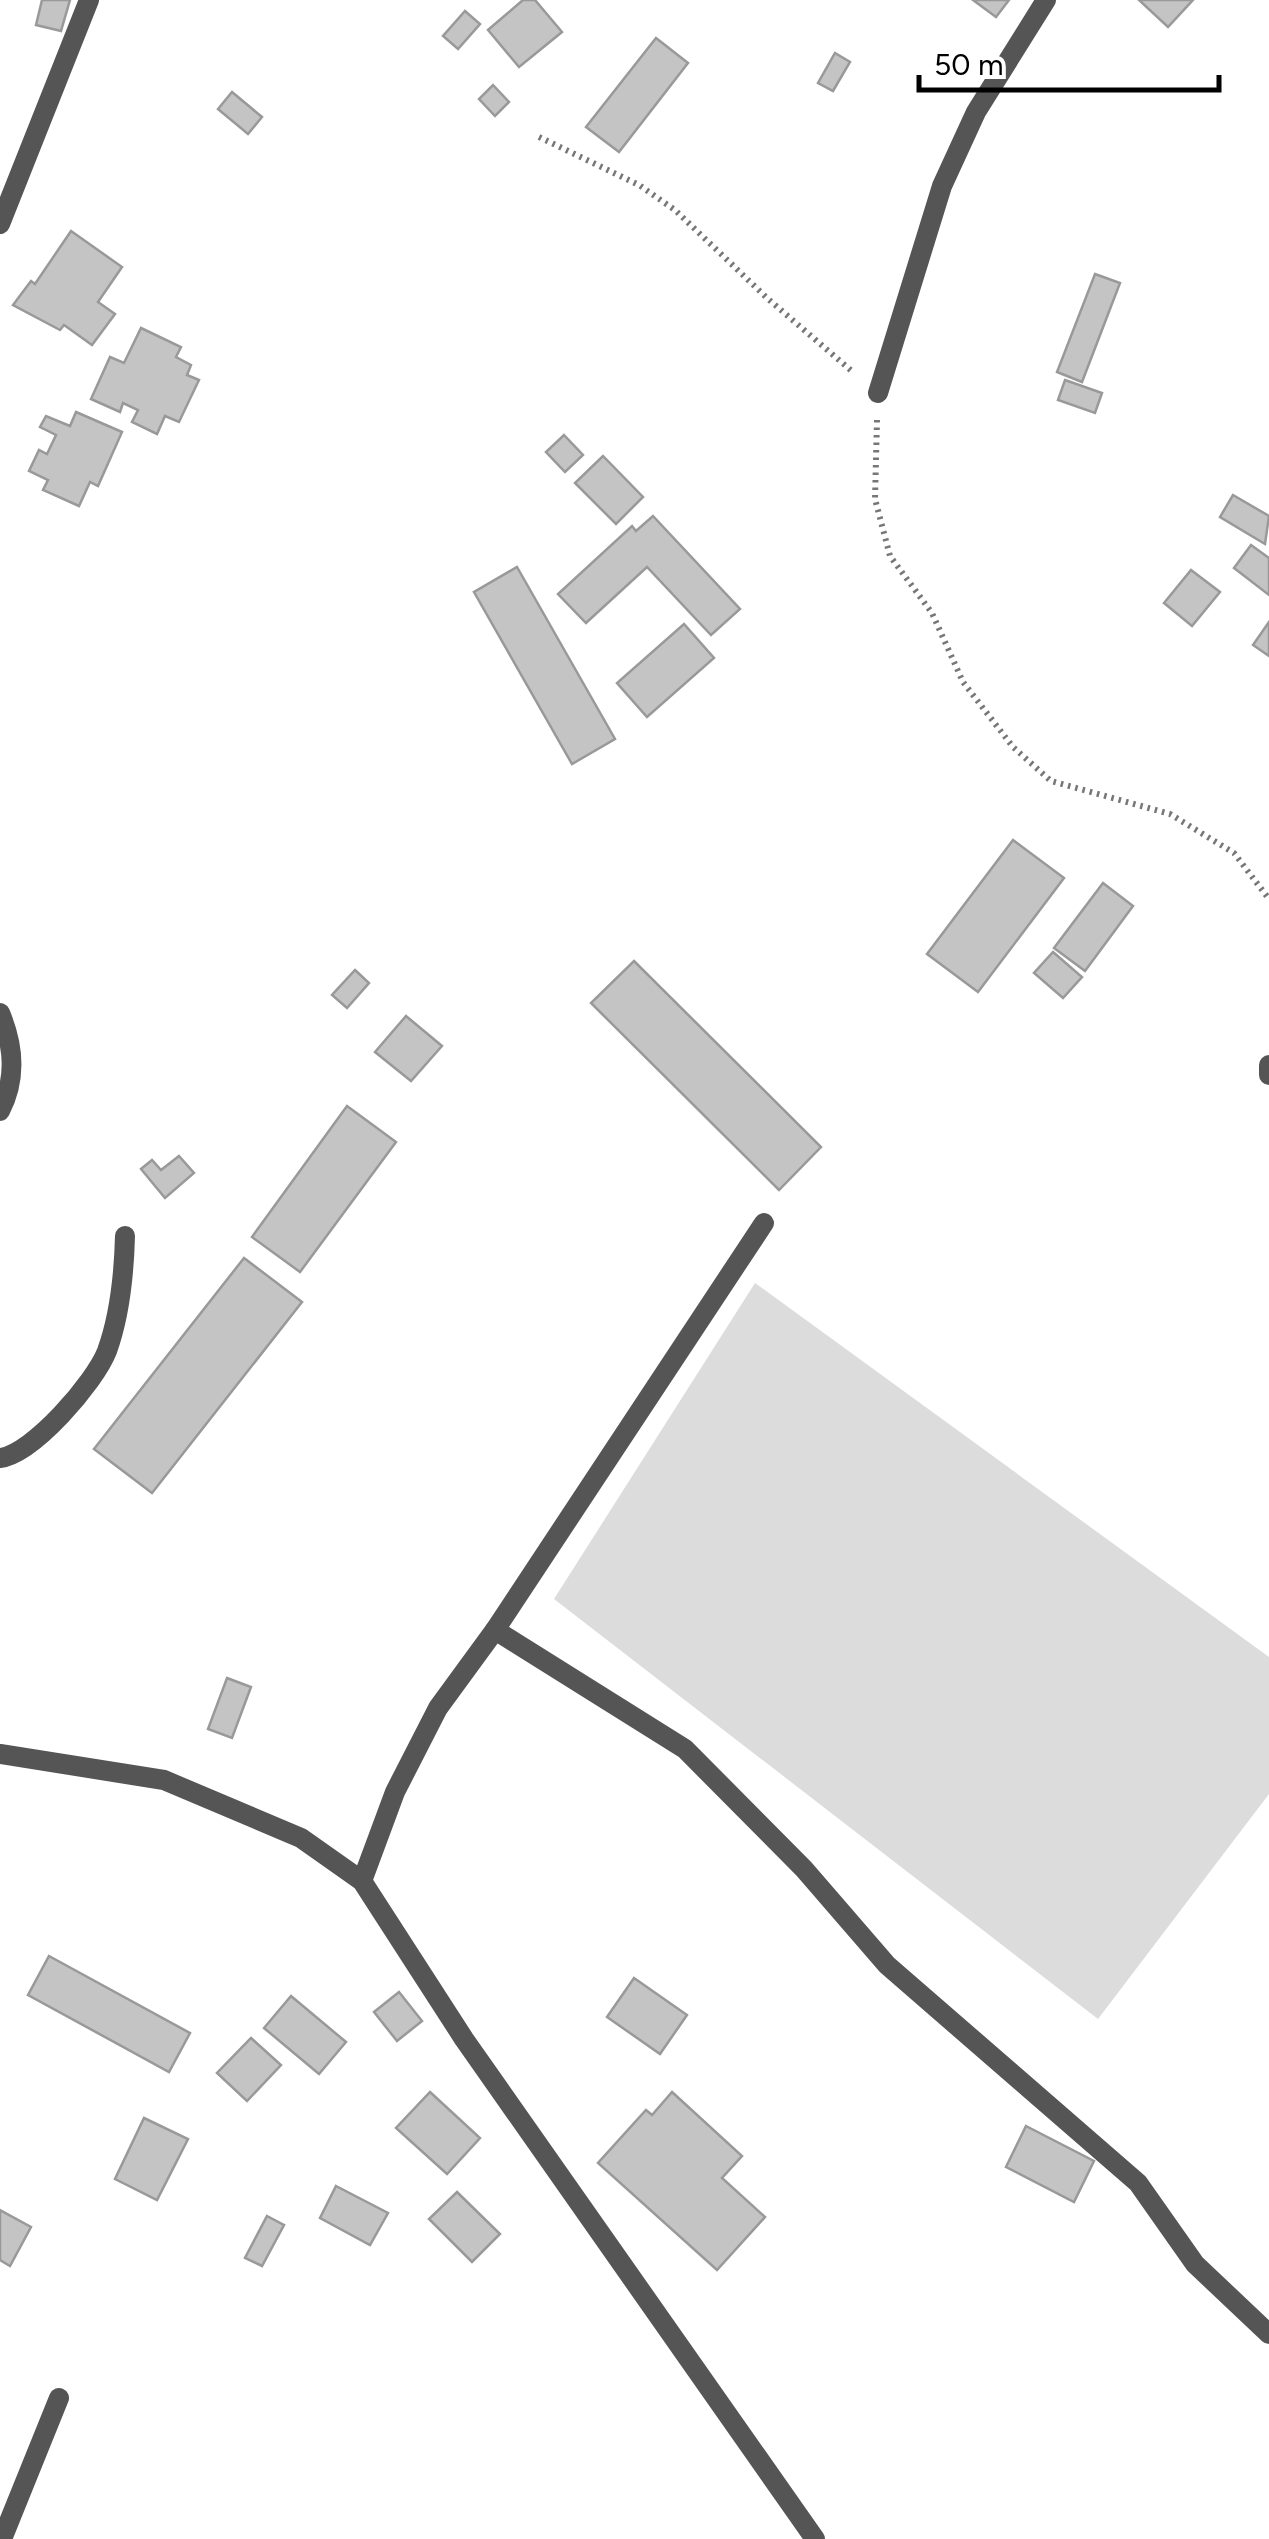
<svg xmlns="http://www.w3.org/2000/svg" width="1269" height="2539" viewBox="0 0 1269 2539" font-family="Figtree,sans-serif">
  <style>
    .green { fill: #dcdcdc }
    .building { fill: #c4c4c4; stroke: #999; stroke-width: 2.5 }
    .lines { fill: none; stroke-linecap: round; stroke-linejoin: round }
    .path { stroke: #777; stroke-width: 6; stroke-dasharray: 2.5 5; stroke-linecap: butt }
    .service { stroke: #555; stroke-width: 20 }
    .minor { stroke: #555; stroke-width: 20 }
  </style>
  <rect width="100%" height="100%" fill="#fff"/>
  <!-- green -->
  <path class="green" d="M 755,1283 L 1269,1657 L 1269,1794 L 1098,2019 L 554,1599 Z"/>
  <!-- building -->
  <g class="building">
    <path d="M 42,0 L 70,0 L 61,31 L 36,25 Z"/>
    <path d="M 523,0 L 535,0 L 562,32 L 519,67 L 488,30 Z"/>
    <path d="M 973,0 L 1009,0 L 996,17 Z"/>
    <path d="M 1139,0 L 1193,0 L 1168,27 Z"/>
    <path d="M 465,11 L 480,24 L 458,49 L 443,36 Z"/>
    <path d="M 656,38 L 688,63 L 619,152 L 586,127 Z"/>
    <path d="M 835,53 L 850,62 L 833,91 L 818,83 Z"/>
    <path d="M 493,85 L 509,102 L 495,116 L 479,99 Z"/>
    <path d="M 232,92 L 262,117 L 248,134 L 218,109 Z"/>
    <path d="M 71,231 L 122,267 L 98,302 L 115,314 L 92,345 L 64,325 L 60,330 L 13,305 L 31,281 L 35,284 Z"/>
    <path d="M 1095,274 L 1120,283 L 1082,382 L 1057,372 Z"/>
    <path d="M 141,328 L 181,347 L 176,357 L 191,365 L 187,375 L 199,380 L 179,422 L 165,416 L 157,434 L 132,422 L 138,410 L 123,403 L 120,412 L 91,399 L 110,357 L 124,363 Z"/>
    <path d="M 1065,380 L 1102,393 L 1095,413 L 1058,400 Z"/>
    <path d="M 76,412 L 122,432 L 98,486 L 90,482 L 79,506 L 43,490 L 48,480 L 29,471 L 39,450 L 47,454 L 56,435 L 40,427 L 46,416 L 70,426 Z"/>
    <path d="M 564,435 L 583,455 L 565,472 L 546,452 Z"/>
    <path d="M 603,456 L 643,497 L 616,524 L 575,483 Z"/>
    <path d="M 1233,495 L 1269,516 L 1265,544 L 1220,517 Z"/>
    <path d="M 653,516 L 740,609 L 711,635 L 647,567 L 586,623 L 558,594 L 632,526 L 636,531 Z"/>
    <path d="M 1251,545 L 1269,558 L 1269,595 L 1234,568 Z"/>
    <path d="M 517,567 L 615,739 L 572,764 L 474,592 Z"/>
    <path d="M 1191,570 L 1220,592 L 1192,626 L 1164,603 Z"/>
    <path d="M 1269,622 L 1269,656 L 1253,645 Z"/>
    <path d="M 684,624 L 714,658 L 647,717 L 617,683 Z"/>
    <path d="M 1013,840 L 1064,878 L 978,992 L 927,954 Z"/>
    <path d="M 1103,883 L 1133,906 L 1085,971 L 1054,948 Z"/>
    <path d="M 1053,952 L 1082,977 L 1063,998 L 1034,973 Z"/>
    <path d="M 634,961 L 821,1147 L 779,1190 L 591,1003 Z"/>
    <path d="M 355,970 L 369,983 L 347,1008 L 332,995 Z"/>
    <path d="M 406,1016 L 442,1046 L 411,1081 L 375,1052 Z"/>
    <path d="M 347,1106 L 396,1142 L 300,1272 L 252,1237 Z"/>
    <path d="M 179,1156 L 194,1173 L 165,1198 L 141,1169 L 152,1160 L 161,1170 Z"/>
    <path d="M 244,1258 L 302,1302 L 152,1493 L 94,1449 Z"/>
    <path d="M 227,1678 L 251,1687 L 232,1738 L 208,1729 Z"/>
    <path d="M 49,1956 L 190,2033 L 169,2072 L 28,1995 Z"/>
    <path d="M 634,1978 L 687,2015 L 660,2054 L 607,2017 Z"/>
    <path d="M 399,1992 L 422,2021 L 397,2041 L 374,2012 Z"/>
    <path d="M 291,1996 L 346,2042 L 319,2074 L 264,2028 Z"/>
    <path d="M 251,2038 L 281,2065 L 247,2101 L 217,2073 Z"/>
    <path d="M 430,2092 L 480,2138 L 447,2174 L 396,2128 Z"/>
    <path d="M 672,2092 L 742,2156 L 722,2178 L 765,2217 L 717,2270 L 598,2163 L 646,2110 L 652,2115 Z"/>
    <path d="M 144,2118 L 188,2139 L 157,2200 L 115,2179 Z"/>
    <path d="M 1026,2126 L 1094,2161 L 1074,2202 L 1006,2167 Z"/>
    <path d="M 336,2186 L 388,2213 L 370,2245 L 320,2218 Z"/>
    <path d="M 457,2192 L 500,2234 L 472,2262 L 429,2219 Z"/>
    <path d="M 0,2210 L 31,2227 L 10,2266 L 0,2260 Z"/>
    <path d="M 267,2216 L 284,2225 L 262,2266 L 245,2258 Z"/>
  </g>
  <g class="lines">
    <!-- path -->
    <g class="path">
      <path d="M 539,137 L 639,185 L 675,210 L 767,298 L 854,373"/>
      <path d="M 877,420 L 875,499 L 890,556 L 932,613 L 963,682 L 1013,747 L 1051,781 L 1170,814 L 1234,853 L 1269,899"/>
    </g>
    <!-- service -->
    <g class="service">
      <path d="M 0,1458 C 33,1454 95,1382 107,1351 C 120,1315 124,1274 125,1236"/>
      <path d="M 495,1630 L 685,1749 L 804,1869 L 887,1965 L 1138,2183 L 1195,2264 L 1269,2334"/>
      <path d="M 362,1881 L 395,1792 L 438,1708 L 495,1630 L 764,1223"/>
    </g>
    <!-- minor -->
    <g class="minor">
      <path d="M 0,224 L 89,0"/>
      <path d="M 878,393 L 942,186 L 976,112 L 1046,0"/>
      <path d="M 0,1013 C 14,1046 17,1078 0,1111"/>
      <path d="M 1269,1065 L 1269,1075"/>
      <path d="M 0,1754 L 164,1780 L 301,1838 L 362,1881 L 464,2039 L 815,2539"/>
      <path d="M 2,2539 L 59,2398"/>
    </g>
  </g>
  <!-- scale -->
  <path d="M919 75v15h300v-15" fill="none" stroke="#000000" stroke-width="5"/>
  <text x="934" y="75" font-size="30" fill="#000000" stroke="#ffffff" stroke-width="8" paint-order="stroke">50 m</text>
</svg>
